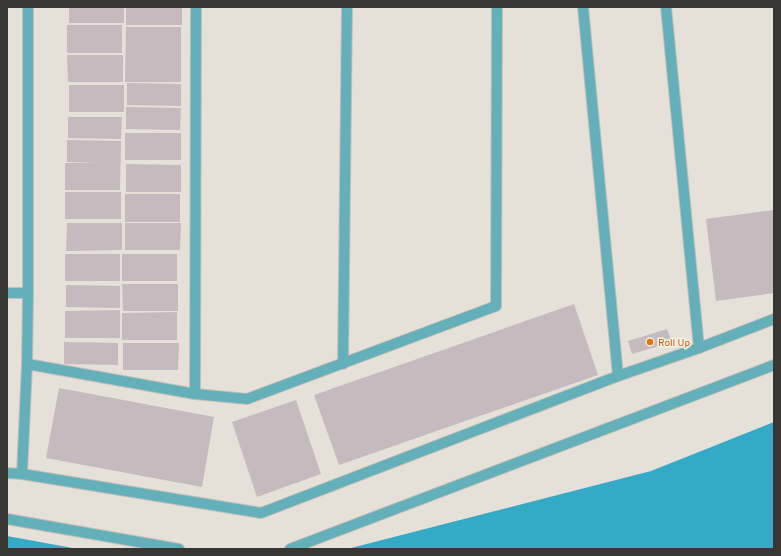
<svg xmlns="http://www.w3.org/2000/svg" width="781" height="556" viewBox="0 0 781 556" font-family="Overpass,sans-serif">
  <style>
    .water { fill: #34aac7 }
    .building { fill: #c5bbbf }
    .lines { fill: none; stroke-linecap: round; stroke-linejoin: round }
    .pedestrian-casing { stroke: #c2bfb7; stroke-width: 12 }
    .minor-casing { stroke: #c2bfb7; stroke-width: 12 }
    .pedestrian { stroke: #64b0ba; stroke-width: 10 }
    .minor { stroke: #64b0ba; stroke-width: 10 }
    .food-dot { fill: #e8710a; stroke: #f2efe6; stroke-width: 1.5 }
    .labels { text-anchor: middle; stroke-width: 3.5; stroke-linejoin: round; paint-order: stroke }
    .food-label { font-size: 10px; fill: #c56008; stroke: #f2efe6; text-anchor: start }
  </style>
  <rect width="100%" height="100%" fill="#e5e1d8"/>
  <!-- water -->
  <g class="water">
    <path d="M 774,422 L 774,549 L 347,549 L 651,471 Z"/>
    <path d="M 7,536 L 78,549 L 7,549 Z"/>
  </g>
  <!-- building -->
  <g class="building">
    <rect x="69" y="7" width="55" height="16"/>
    <rect x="126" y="7" width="56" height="18"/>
    <rect x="67" y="25" width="55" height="28"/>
    <path d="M 126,27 L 181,27 L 181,82 L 125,82 Z"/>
    <path d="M 67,55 L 123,55 L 123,82 L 68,82 Z"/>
    <path d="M 127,83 L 181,84 L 181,106 L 127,105 Z"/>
    <rect x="69" y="85" width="55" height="27"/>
    <path d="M 126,107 L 181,108 L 180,130 L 126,129 Z"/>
    <path d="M 68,117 L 122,117 L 121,139 L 68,138 Z"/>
    <rect x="125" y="133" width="56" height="27"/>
    <path d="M 67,140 L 121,141 L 120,190 L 65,190 L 65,163 L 97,163 L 67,162 Z"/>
    <path d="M 126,164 L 181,165 L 181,192 L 126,192 Z"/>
    <rect x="65" y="192" width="56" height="27"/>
    <rect x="125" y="194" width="55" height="28"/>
    <path d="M 774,210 L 774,293 L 716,301 L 706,219 Z"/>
    <path d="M 67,223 L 122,223 L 122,250 L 66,251 Z"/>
    <path d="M 125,223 L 181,223 L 180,250 L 125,250 Z"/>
    <rect x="65" y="254" width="55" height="27"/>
    <rect x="122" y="254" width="55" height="27"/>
    <path d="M 122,284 L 178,284 L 178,311 L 123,311 Z"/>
    <path d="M 66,285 L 120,286 L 120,308 L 66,307 Z"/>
    <path d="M 574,304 L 598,375 L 339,465 L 314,395 Z"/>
    <path d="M 120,310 L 120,338 L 65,338 L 65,311 Z"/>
    <path d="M 177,312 L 177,340 L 122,340 L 122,313 Z"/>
    <path d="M 667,329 L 672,342 L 632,354 L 628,341 Z"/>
    <path d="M 64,342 L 118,343 L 118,365 L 64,364 Z"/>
    <path d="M 123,343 L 179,343 L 178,370 L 123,370 Z"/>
    <path d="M 59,388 L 214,417 L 202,487 L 46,458 Z"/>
    <path d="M 296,400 L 321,474 L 257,497 L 232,422 Z"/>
  </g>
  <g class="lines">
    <defs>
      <g id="pedestrian">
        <path d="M 583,7 L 618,376"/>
        <path d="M 7,519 L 179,549"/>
        <path d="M 290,549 L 774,365"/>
      </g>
      <g id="minor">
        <path d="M 666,7 L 699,348"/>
        <path d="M 7,293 L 28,293"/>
        <path d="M 27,364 L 195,394 L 247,399 L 496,306 L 497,7"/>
        <path d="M 343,364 L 347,7"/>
        <path d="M 195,394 L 196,7"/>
        <path d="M 7,473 L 22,474 L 261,513 L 618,376 L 699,348 L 774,319"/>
        <path d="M 22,474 L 27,364 L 28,293 L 28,7"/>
      </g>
    </defs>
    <!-- pedestrian casing -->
    <use href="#pedestrian" class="pedestrian-casing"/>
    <!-- minor casing -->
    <use href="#minor" class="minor-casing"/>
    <!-- pedestrian -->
    <use href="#pedestrian" class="pedestrian"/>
    <!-- minor -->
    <use href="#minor" class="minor"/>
  </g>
  <!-- markers -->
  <circle class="food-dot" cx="650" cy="342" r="4"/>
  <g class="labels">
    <!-- food labels -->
    <g class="food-label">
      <text x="658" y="346">Roll Up</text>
    </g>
  </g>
  <!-- border -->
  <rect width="781" height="556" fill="none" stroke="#373632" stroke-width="16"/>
</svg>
